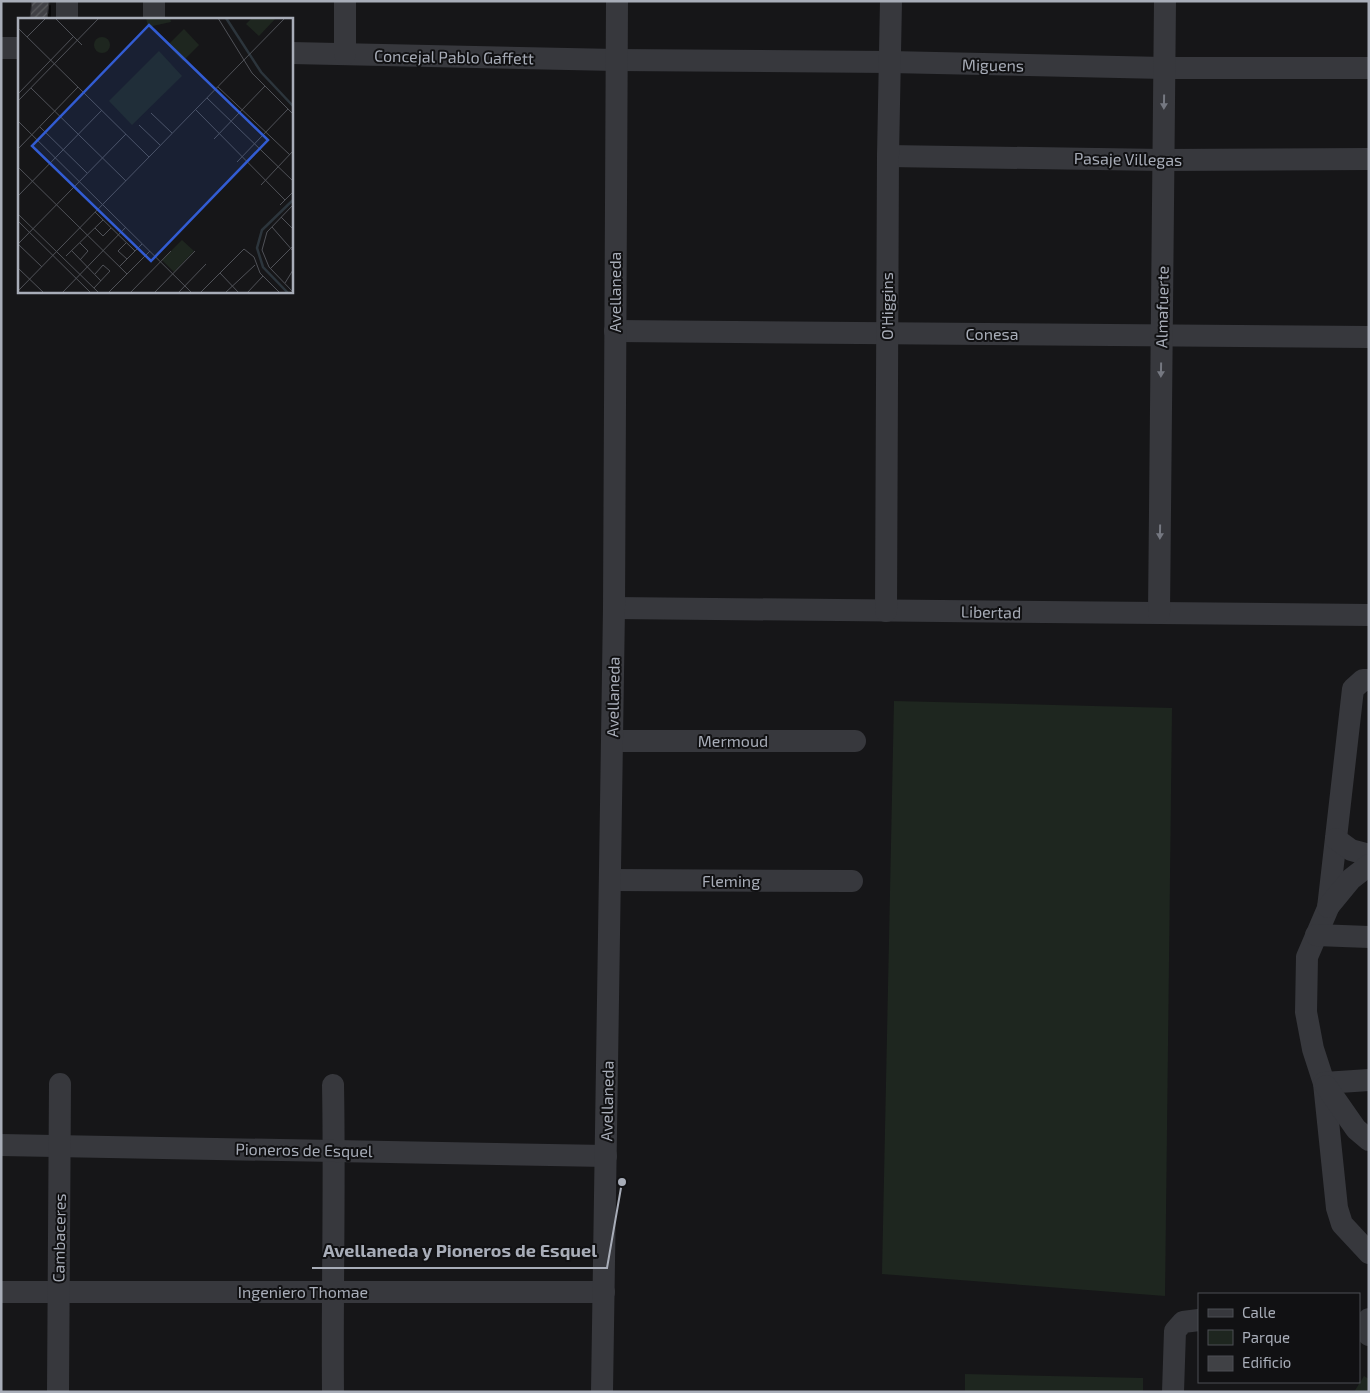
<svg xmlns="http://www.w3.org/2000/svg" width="1370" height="1393" viewBox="0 0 1370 1393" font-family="'Exo 2',sans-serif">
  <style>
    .green { fill: #1e261f }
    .building { fill: url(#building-hatch); stroke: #303034; filter: url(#shadow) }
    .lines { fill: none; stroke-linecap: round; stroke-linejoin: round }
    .minor { stroke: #37383d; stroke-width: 22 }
    .oneway { fill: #757881 }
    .labels { text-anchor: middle; stroke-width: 4; stroke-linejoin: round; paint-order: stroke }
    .street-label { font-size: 16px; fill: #a8adb8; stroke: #111113 }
    .inset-river { fill: none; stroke: #2c353c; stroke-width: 2.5 }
    .inset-road { fill: none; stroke: #505258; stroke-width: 1 }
    .view { fill: #325cd3; fill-opacity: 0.15; stroke: #325cd3; stroke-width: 2.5 }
    .inset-edge { fill: none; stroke: #a8adb8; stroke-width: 2.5 }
    .leader { fill: none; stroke: #a8adb8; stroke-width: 2 }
    .callout-dot { fill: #a8adb8; stroke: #111113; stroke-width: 2 }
    .callout-label { font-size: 18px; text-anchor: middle; font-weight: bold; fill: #a8adb8; stroke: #111113; stroke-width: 4; stroke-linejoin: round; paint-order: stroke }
  </style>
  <defs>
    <pattern id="building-hatch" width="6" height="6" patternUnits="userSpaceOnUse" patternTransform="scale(1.25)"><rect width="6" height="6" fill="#404145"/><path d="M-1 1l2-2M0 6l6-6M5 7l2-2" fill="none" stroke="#595a5e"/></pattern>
    <filter id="shadow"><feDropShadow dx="4.5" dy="4.5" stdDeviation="0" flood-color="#0009"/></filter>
  </defs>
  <rect width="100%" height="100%" fill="#161618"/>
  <!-- green -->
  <g class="green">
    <path d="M 894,701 L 1172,708 L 1165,1296 L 882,1274 Z"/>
    <path d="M 965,1374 L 1143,1378 L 1143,1392 L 965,1392 Z"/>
    <path d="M 1364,1376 L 1369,1379 L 1369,1392 L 1354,1392 Z"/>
  </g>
  <!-- building -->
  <path class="building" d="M 32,1 L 49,1 L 47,19 L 30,19 Z"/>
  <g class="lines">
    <!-- minor -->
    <g class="minor">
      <path d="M 67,19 L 67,1"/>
      <path d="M 154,19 L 154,1"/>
      <path d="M 1,48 L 19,48"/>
      <path d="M 291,53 L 616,60 L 890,62 L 1164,68 L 1369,68"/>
      <path d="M 345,54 L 345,1"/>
      <path d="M 888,156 L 1163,160 L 1369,159"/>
      <path d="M 615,331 L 1369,337"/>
      <path d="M 614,608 L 1369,615"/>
      <path d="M 886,611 L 888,156 L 891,1"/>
      <path d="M 1159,613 L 1165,1"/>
      <path d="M 1369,680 L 1363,680 L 1353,689 L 1328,908 L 1307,957 L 1306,1012 L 1313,1049 L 1324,1083 L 1337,1208 L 1342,1224 L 1369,1253"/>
      <path d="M 612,741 L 855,741"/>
      <path d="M 1336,839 L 1351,850 L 1369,855"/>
      <path d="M 610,880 L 852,881"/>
      <path d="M 1328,907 L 1351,879 L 1369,865"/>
      <path d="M 1316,935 L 1369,937"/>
      <path d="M 1324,1083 L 1369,1080"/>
      <path d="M 333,1085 C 335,1187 332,1290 333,1392"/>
      <path d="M 1326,1086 L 1356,1129 L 1369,1140"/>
      <path d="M 1,1145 L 606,1156"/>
      <path d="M 1,1292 L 604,1292"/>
      <path d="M 1369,1319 L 1367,1327 L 1369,1335"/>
      <path d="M 58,1392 L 60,1084"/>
      <path d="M 602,1392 L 614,608 L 617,1"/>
      <path d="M 1173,1392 L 1175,1331 L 1183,1322 L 1199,1320"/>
    </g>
  </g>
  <!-- one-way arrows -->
  <defs><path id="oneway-solid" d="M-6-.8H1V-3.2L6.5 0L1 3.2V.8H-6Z" transform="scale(1.25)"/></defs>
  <g class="oneway">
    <use href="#oneway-solid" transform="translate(1164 102) rotate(91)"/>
    <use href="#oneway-solid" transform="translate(1161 370) rotate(91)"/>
    <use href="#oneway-solid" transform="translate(1160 532) rotate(91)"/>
  </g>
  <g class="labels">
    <!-- street labels -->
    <g class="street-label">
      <text transform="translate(454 57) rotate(1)" y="6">Concejal Pablo Gaffett</text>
      <text transform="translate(993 65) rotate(1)" y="6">Miguens</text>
      <text transform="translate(1128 159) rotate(1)" y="6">Pasaje Villegas</text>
      <text transform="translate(615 292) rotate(-90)" y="6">Avellaneda</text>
      <text transform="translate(887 306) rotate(-90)" y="6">O'Higgins</text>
      <text transform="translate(1162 307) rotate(-89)" y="6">Almafuerte</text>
      <text x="992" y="340">Conesa</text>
      <text transform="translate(991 612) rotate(1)" y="6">Libertad</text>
      <text transform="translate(613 697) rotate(-89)" y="6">Avellaneda</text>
      <text x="733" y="747">Mermoud</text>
      <text x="731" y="887">Fleming</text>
      <text transform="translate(607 1101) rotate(-89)" y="6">Avellaneda</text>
      <text transform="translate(304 1150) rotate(1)" y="6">Pioneros de Esquel</text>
      <text transform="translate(59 1238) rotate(-89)" y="6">Cambaceres</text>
      <text x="303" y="1298">Ingeniero Thomae</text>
    </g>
  </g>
  <!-- overview -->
  <g transform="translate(18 18)">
    <rect width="275" height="275" fill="#161618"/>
    <path d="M 128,0 L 152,0 L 153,4 L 130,9 ZM 234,0 L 258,0 L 241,18 L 228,6 ZM 166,11 L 181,27 L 165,43 L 150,27 ZM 141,33 L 164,58 L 114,107 L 91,83 ZM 164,222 L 176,233 L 156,254 L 144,242 Z" fill="#1e261f"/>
    <path d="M76 27a8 8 0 1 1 16 0a8 8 0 1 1-16 0Z" fill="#1e261f"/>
    <path class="inset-river" d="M 208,0 L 243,54 L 275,88M 270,275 L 245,249 L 239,230 L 244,212 L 275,182"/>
    <path class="inset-road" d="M 37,0 L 64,27M 200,0 L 234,55 L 275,96M 0,10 L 131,139M 9,19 L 28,0M 200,69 L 272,137M 13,70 L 108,163M 0,76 L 56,18M 189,80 L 275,163M 0,83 L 81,0M 178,92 L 267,182M 133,95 L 154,115M 0,103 L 174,275M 121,107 L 142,127M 22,109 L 69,155M 196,121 L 247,68M 0,131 L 60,69M 219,144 L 270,91M 0,149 L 109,256M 243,167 L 275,133M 0,178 L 84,92M 262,187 L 275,174M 275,187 L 249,214 L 244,232 L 251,249 L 275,274M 77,194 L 117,233M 0,196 L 81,275M 263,199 L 275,211M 0,203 L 73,275M 254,209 L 275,233M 77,210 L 85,218 L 93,210M 62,225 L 70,233 L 62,242M 108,225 L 100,233 L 109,241M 0,226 L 108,116M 0,226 L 24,249M 54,233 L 83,263M 48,238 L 85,202M 101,249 L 124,226M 0,250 L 26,275M 252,251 L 275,228M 202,255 L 221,275M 267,265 L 275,252M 76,270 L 92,253 L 85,247 L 77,256M 0,273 L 267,0M 44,275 L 108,209M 90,275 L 132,233M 112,275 L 153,233M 136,275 L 177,233M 160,275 L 188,246M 182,275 L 226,231 L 236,239 L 242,255 L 262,275M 207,275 L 237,247M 229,275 L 245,258"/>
    <path class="view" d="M 131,7 L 250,122 L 133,243 L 14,128 Z"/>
    <rect width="275" height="275" class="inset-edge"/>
  </g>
  <!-- callouts -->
  <path class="leader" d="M622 1182L607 1268H312"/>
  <circle class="callout-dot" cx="622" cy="1182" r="5"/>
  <g class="callout-label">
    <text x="460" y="1257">Avellaneda y Pioneros de Esquel</text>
  </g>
  <!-- border -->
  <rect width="1370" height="1393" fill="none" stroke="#a8adb8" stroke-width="5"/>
  <!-- legend -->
  <rect x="1198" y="1293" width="162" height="90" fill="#111113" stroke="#4d4f55"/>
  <rect x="1208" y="1309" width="25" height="8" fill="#37383d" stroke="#4d4f55"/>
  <text x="1242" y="1318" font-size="15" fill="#a8adb8">Calle</text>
  <rect x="1208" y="1330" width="25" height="15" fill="#1e261f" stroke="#4d4f55"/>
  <text x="1242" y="1343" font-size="15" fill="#a8adb8">Parque</text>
  <rect x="1208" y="1356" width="25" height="15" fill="#404145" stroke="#4d4f55"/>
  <text x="1242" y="1368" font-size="15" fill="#a8adb8">Edificio</text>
</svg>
